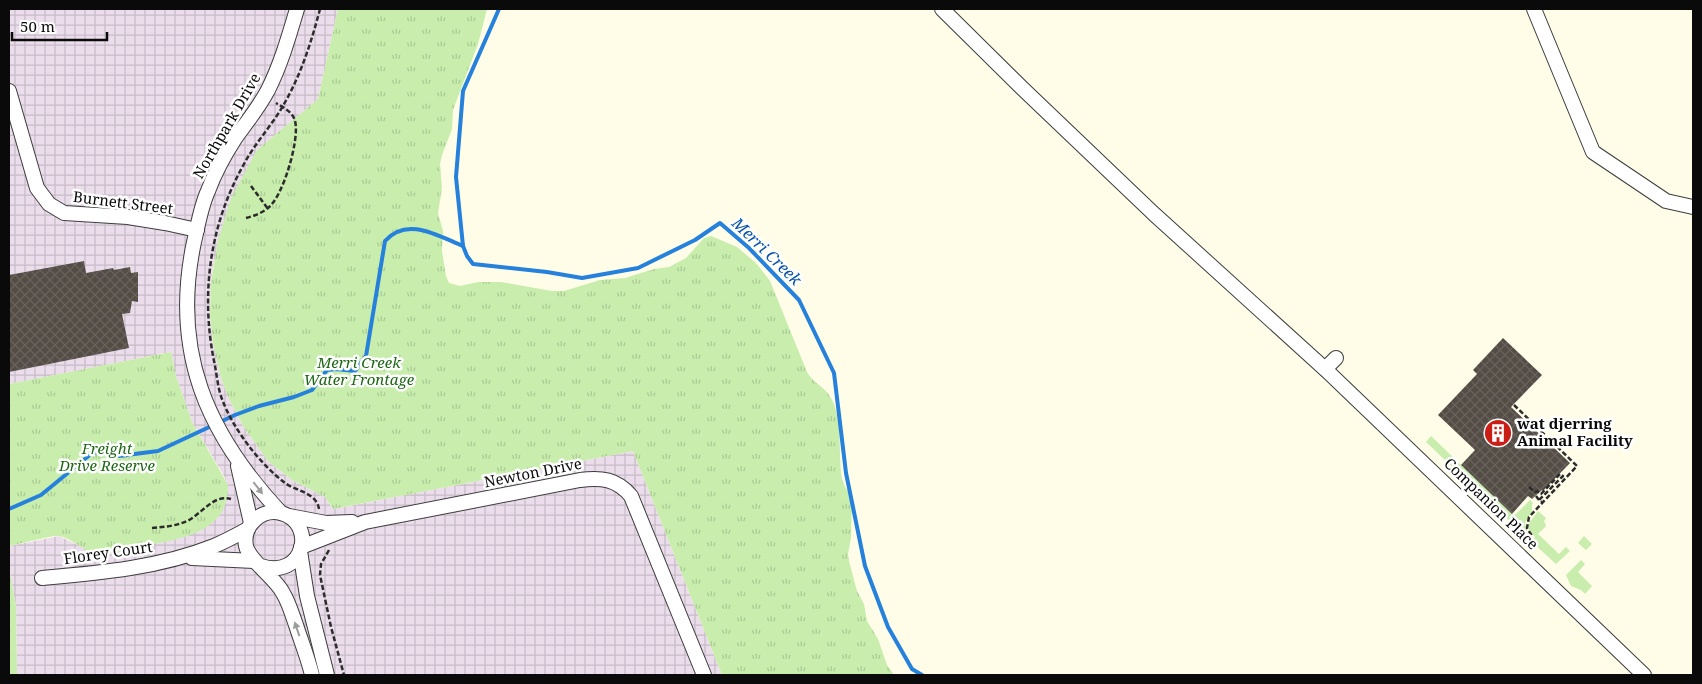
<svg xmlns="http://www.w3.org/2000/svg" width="1702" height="684" viewBox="0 0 1702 684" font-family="'Noto Serif',serif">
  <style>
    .industrial { fill: url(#industrial-grid) }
    .grass { fill: url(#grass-tufts) }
    .garden { fill: #c8edad }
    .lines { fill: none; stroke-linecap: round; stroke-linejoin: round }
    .stream { stroke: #2581db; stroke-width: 4 }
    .building { fill: url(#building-cross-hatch) }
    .minor-casing { stroke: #3d3d3d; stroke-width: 16 }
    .path { stroke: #2c2c2c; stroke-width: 2.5; stroke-dasharray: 5 2.5; stroke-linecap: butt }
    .minor { stroke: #fff; stroke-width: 14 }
    .oneway { fill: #9d9d9d }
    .labels { text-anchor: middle; stroke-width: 5; stroke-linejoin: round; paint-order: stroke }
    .street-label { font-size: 15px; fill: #0a0a0a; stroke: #fff }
    .park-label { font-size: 15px; font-style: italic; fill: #1e6715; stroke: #fff }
    .poi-label { font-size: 15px; font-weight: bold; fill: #0a0a0a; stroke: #fff; text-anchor: start }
    .water-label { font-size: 16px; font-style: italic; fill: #0853a7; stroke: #fff }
  </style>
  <defs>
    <pattern id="industrial-grid" width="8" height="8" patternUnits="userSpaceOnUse" patternTransform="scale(1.25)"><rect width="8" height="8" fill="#ebddeb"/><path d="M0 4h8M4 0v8" fill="none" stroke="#c8bcc8"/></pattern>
    <pattern id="grass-tufts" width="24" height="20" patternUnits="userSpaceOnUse" patternTransform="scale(1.25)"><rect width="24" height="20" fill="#c8edad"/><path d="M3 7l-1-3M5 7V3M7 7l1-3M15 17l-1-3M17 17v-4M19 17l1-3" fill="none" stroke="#aaca94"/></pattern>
    <pattern id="building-cross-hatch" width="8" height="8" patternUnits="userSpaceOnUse" patternTransform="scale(1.25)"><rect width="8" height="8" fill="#544d46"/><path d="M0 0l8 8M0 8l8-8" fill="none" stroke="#68625c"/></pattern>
  </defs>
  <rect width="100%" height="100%" fill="#fffde8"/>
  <!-- industrial -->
  <path class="industrial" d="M 9,9 L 338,9 L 318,99 L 257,150 L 214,261 L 211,283 L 210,315 L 213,343 L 221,378 L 229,399 L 243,426 L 268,461 L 292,480 L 325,497 L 333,509 L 633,451 L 722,675 L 17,675 L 16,606 L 9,568 L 9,546 L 59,536 L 99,555 L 227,495 L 228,490 L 225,478 L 192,422 L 176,376 L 171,352 L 9,384 Z"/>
  <!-- grass -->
  <g class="grass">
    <path d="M 338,9 L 487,9 L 478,44 L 453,110 L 452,129 L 442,155 L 440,164 L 442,188 L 438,213 L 443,231 L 442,251 L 446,276 L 449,283 L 460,286 L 478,282 L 501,282 L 552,291 L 564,291 L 600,280 L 625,278 L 654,269 L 669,267 L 686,258 L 704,238 L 711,236 L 737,247 L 756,263 L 770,281 L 807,372 C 813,383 825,387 831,398 C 843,419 838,455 842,479 C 844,488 850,492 852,500 L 851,538 L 848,554 L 849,561 L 857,591 L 864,604 L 867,621 L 878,639 L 887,665 L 894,675 L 722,675 L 633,451 L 333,509 L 325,497 L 292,480 L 268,461 L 243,426 L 229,399 L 221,378 L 213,343 L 210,315 L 211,283 L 218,240 L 231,198 L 257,150 L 318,99 Z"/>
    <path d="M 171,352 L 176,376 L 192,422 L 228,485 C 230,535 174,540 137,547 C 127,549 110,555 99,555 C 87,554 71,537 58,536 C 47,536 21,544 9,546 L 9,384 Z"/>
    <path d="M 9,568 L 16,606 L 17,675 L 9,675 Z"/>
  </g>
  <!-- garden -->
  <g class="garden">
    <path d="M 1431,436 L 1514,516 L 1530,500 L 1533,503 L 1532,505 L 1532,511 L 1525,523 L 1528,535 L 1525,536 L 1426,442 Z"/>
    <path d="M 1538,511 L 1546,518 L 1544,521 L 1546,526 L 1538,534 L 1559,554 L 1566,547 L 1570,551 L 1556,564 L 1532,542 L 1535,537 L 1529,530 L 1529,523 Z"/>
    <path d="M 1584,536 L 1592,544 L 1586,550 L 1578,543 Z"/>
    <path d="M 1581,560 L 1585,564 L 1578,572 L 1592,586 L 1585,594 L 1581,590 L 1571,586 L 1566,575 Z"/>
  </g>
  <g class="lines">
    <!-- stream -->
    <g class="stream">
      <path d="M 499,9 L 463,91 L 456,177 L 463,246 L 467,256 L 473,264 L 547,272 L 582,278 L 638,268 L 695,240 L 720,223 L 749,248 L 799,300 L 834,373 L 846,473 L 865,566 L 888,627 L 912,669 L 922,675"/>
      <path d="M 9,509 L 41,495 L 91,454 L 97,452 L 119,456 L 158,451 L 235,415 L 259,406 L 294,397 L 312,390 L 327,370 L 336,369 L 355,371 L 366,356 L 385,241 C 407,216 438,236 463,246"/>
    </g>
  </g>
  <!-- building -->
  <g class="building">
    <path d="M 84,261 L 86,273 L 113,268 L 114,270 L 130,267 L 131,273 L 138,272 L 138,302 L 132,301 L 130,313 L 122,314 L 129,348 L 9,372 L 9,275 Z"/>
    <path d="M 1503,338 L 1542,375 L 1511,407 L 1570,463 L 1543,491 L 1542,490 L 1532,499 L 1528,496 L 1512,514 L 1461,465 L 1475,450 L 1438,415 L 1477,374 L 1473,370 Z"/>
  </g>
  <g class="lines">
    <defs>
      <g id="minor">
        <path d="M 942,9 L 1022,88 L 1154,214 L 1325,369 L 1644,675"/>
        <path d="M 1534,9 L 1593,152 L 1666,201 L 1693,207"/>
        <path d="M 9,91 L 37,188 L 49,204 L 64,213 L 128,217 L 165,223 L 197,230"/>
        <path d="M 1325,369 L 1336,358"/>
        <path d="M 238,466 L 251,523"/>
        <path d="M 281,513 C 206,433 171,351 194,242 C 198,225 201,206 208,191 C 215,172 225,154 236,137 C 247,122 259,107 268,90 C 281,64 289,36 297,9"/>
        <path d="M 289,516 L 326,523 L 352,522"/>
        <path d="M 301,547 L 365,522 L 580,480 C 601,477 617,479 631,496 L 704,675"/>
        <path d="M 300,551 L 307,596 L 327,675"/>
        <path d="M 192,558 L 254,561"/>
        <path d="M 261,566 C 305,580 317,523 281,513 C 261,508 242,526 246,546 C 249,561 275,577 283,593 C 289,603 292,614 296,625 C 301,641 308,658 312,675"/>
        <path d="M 42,578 C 99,573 159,568 214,546 C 226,541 237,535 248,529"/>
      </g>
    </defs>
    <!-- minor casing -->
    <use href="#minor" class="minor-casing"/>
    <!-- path -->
    <g class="path">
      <path d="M 251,186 L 268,209"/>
      <path d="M 246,218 C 254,216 262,213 268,208 C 283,197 300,139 295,121 C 293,112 284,108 276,103"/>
      <path d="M 1514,405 L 1577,466 L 1529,517 L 1527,528 L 1532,536 L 1527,540"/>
      <path d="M 1529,487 L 1535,492 L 1537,491 L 1541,494 L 1560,474 L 1563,476 L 1539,500 L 1542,502"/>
      <path d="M 1536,496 L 1539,500"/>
      <path d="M 319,509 C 317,493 296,491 285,483 C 260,464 233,429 222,399 C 218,389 217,376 215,366 C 200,296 209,226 244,164 C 253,147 265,133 276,117 C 298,84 310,47 320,9"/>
      <path d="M 152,528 C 164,527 176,526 187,521 C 202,514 213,494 231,499"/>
      <path d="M 329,550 L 321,564 L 320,575 L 331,627 L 344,675"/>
    </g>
    <!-- minor -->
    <use href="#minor" class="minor"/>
  </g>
  <!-- one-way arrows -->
  <defs><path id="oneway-solid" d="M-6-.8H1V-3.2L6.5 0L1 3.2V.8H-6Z" transform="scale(1.25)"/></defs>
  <g class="oneway">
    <use href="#oneway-solid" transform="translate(258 488) rotate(52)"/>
    <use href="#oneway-solid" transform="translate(297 629) rotate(-109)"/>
  </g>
  <!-- icons -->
  <defs>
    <symbol id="building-disc" viewBox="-11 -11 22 22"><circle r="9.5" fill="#c81e15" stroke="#fff"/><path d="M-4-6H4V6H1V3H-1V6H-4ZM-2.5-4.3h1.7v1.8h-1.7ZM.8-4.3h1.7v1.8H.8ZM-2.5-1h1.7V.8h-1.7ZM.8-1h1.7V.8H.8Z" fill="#fff"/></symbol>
  </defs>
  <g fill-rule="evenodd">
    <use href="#building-disc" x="1482" y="417" width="32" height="32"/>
  </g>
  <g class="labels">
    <!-- street labels -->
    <g class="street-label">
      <text transform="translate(227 126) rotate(-60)" y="5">Northpark Drive</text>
      <text transform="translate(123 203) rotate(7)" y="5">Burnett Street</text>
      <text transform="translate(533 473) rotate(-11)" y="5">Newton Drive</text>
      <text transform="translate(1491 504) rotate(44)" y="5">Companion Place</text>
      <text transform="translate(108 553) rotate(-8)" y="5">Florey Court</text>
    </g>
    <!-- park labels -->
    <g class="park-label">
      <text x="359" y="368">Merri Creek<tspan x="359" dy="17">Water Frontage</tspan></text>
      <text x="107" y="454">Freight<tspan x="107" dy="17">Drive Reserve</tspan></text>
    </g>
    <!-- poi labels -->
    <g class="poi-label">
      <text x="1517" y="429">wat djerring<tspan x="1517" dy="17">Animal Facility</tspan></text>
    </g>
    <!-- water labels -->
    <g class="water-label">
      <text transform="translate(767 251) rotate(44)" y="6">Merri Creek</text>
    </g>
  </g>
  <!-- border -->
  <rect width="1702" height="684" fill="none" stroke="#0a0a0a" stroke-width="20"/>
  <!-- scale -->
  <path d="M12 32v8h95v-8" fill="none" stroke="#0a0a0a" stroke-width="2.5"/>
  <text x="20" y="32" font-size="15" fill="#0a0a0a" stroke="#ffffff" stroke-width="4" paint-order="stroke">50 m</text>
</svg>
